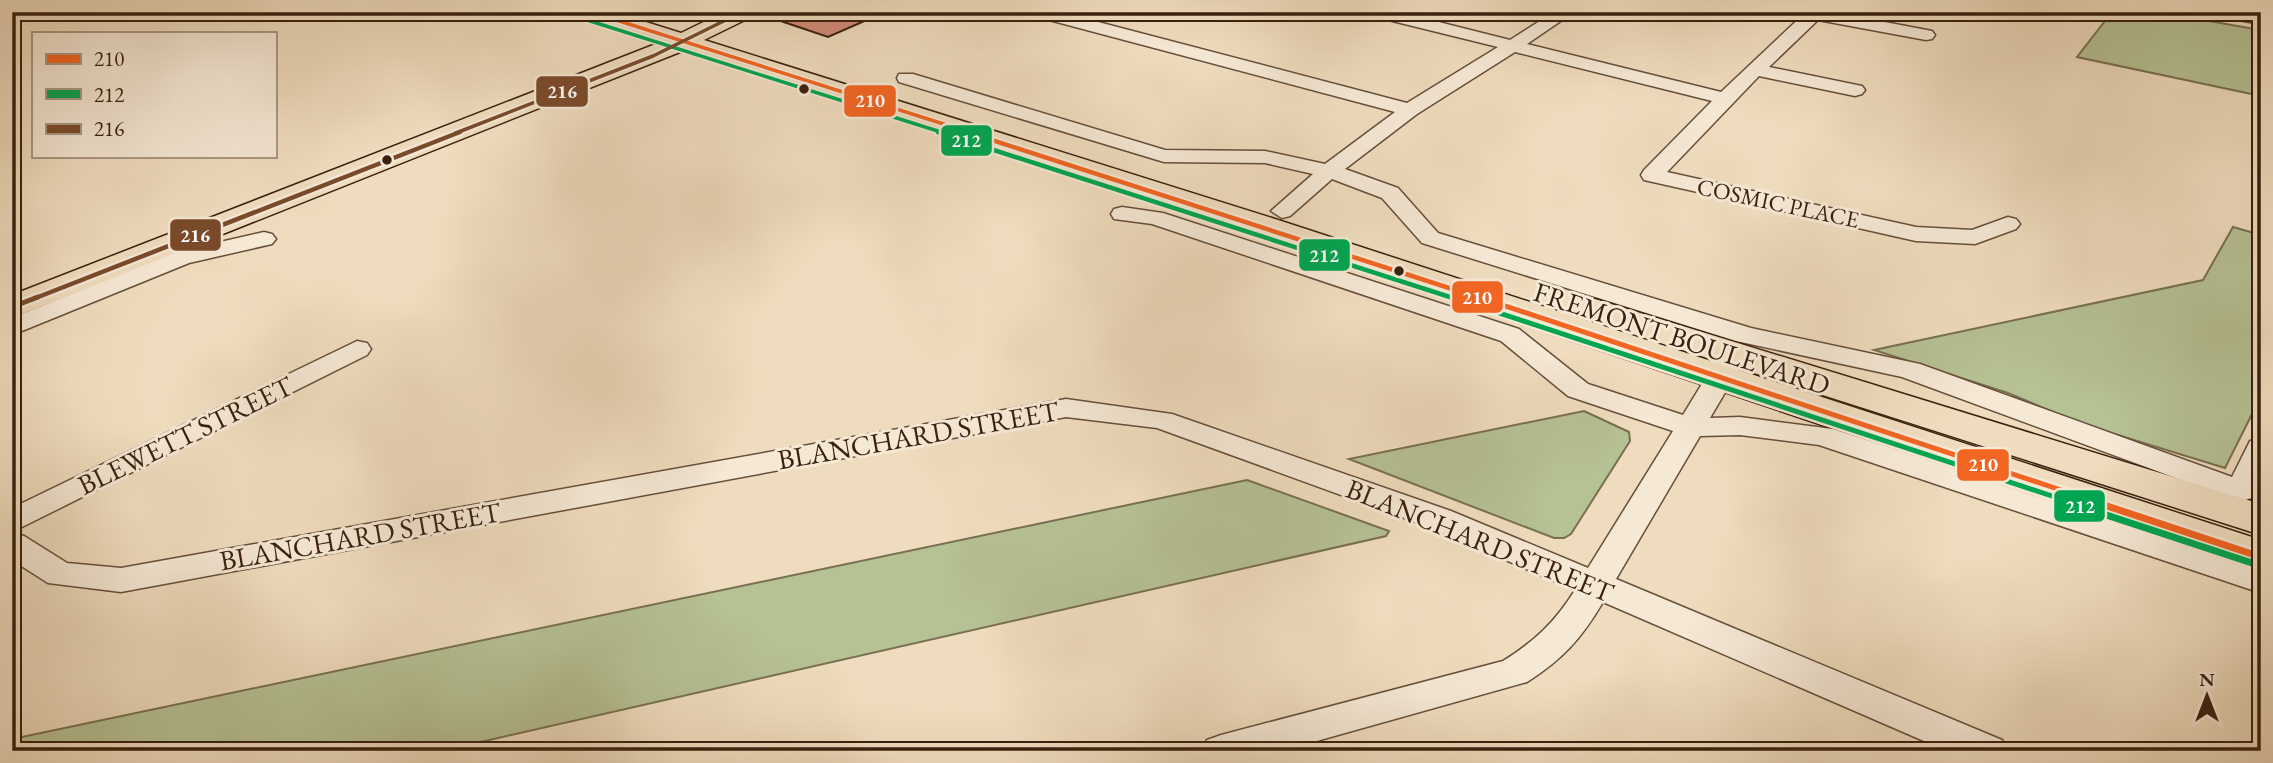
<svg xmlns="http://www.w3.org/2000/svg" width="2273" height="763" viewBox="0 0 2273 763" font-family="'EB Garamond',serif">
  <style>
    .green { fill: #b6c194; stroke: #787051; stroke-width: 2 }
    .building { fill: #d38b7a; stroke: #391f0e; stroke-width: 2 }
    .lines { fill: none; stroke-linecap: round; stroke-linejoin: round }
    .minor-casing { stroke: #664e3a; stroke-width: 3 }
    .primary-casing { stroke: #391f0e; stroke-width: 3 }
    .minor { fill: #f5e8d5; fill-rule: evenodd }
    .primary { fill: #efdcbe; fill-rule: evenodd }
    .bus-1-far3-casing { stroke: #f5e8d5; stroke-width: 7 }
    .bus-1-far2-casing { stroke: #f5e8d5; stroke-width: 9 }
    .bus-1-far1-casing { stroke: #f5e8d5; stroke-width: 10 }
    .bus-1-casing { stroke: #f5e8d5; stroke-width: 12 }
    .bus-2-far3-casing { stroke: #f5e8d5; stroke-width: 7 }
    .bus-2-far2-casing { stroke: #f5e8d5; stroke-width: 9 }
    .bus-2-far1-casing { stroke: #f5e8d5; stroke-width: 10 }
    .bus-2-casing { stroke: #f5e8d5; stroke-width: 12 }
    .bus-3-far2-casing { stroke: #f5e8d5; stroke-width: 7 }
    .bus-3-far1-casing { stroke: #f5e8d5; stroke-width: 9 }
    .bus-3-casing { stroke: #f5e8d5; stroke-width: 10 }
    .bus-1-far3 { stroke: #f26522; stroke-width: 3.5 }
    .bus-1-far2 { stroke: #f26522; stroke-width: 4.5 }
    .bus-1-far1 { stroke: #f26522; stroke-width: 5 }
    .bus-1 { stroke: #f26522; stroke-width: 7 }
    .bus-2-far3 { stroke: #00a651; stroke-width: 3.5 }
    .bus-2-far2 { stroke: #00a651; stroke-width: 4.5 }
    .bus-2-far1 { stroke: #00a651; stroke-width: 5 }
    .bus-2 { stroke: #00a651; stroke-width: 7 }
    .bus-3-far2 { stroke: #7a4b2a; stroke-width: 3.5 }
    .bus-3-far1 { stroke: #7a4b2a; stroke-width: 4.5 }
    .bus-3 { stroke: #7a4b2a; stroke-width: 5 }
    .bus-dot { fill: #391f0e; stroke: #f5e8d5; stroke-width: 2.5 }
    .labels { text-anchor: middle; stroke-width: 6; stroke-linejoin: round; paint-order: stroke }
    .far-street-label { font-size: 23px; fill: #391f0e; stroke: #f5e8d5 }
    .street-label { font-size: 28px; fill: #391f0e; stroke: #f5e8d5 }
    .line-badge { stroke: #f5e8d5; stroke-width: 2.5 }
    .badge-label { font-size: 19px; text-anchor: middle; font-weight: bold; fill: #fff }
  </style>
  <rect width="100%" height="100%" fill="#efdcbe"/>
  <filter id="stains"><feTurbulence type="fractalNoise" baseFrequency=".00286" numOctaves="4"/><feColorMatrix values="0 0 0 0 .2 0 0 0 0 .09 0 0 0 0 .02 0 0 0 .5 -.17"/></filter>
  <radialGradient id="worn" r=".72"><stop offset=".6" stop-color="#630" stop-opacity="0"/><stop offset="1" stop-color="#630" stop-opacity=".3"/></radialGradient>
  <!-- green -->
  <g class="green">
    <path d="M 2112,12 L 2157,12 L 2261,30 L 2261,96 L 2077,57 Z"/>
    <path d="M 2233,227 L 2261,235 L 2261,396 L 2225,468 L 2082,424 L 2008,393 L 1874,350 L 2203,280 Z"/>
    <path d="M 1584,411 L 1629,432 L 1630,441 L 1571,534 L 1564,538 L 1554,538 L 1349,459 Z"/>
    <path d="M 1247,480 L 1389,531 L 1386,536 L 441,751 L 12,751 L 12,739 Z"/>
  </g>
  <!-- building -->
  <path class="building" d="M 767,12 L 885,12 L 828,37 L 766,16 Z"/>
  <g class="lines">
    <defs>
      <g id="minor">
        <path d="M 1032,12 L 1060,12 L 1407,103 L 1498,47 L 1372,16 L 1370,12 L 1399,12 L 1510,40 L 1554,12 L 1574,12 L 1527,44 L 1721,92 L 1806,12 L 1832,12 L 1932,31 L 1935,35 L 1932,39 L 1926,40 L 1818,20 L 1769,67 L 1862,86 L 1865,90 L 1862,94 L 1855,96 L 1759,76 L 1667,172 L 1916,227 L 1972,230 L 2008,217 L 2016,219 L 2020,224 L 2016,229 L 1975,244 L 1916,241 L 1644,180 L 1641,175 L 1644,170 L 1712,101 L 1515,52 L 1417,114 L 1345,169 L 1398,188 L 1438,233 L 1751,328 L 1920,364 L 2232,477 L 2250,441 L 2261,439 L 2261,482 L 2252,498 L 2241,501 L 2230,498 L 1902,377 L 1736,341 L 1422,243 L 1382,198 L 1332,179 L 1290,216 L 1282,218 L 1271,211 L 1313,174 L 1265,163 L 1164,162 L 899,82 L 897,78 L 899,74 L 913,74 L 1165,150 L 1265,151 L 1325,164 L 1395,112 L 1034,16 Z"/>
        <path d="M 2213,12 L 2261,14 L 2261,24 L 2221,17 Z"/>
        <path d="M 1122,207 L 1163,213 L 1519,329 L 1588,384 L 1683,415 L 1722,351 L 1742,351 L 1746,357 L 1710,418 L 1740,417 L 1833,429 L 2261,568 L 2261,593 L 1819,445 L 1740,435 L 1700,436 L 1616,579 L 2002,740 L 2008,751 L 1947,751 L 1603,602 C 1581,639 1563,659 1527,682 L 1281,751 L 1201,751 L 1207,740 L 1221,735 L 1503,661 C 1534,642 1556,621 1575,590 L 1429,527 L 1157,428 L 1066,417 L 121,592 L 48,583 L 12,560 L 12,533 L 24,536 L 67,563 L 121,568 L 1066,399 L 1172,414 L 1451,511 L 1588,568 L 1673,431 L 1568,396 L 1501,341 L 1152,224 L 1114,219 L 1111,214 L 1114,209 Z"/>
        <path d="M 264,232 L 272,234 L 276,239 L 272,244 L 189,263 L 12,335 L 12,318 L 172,253 Z"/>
        <path d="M 357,341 L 367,343 L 371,349 L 367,355 L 12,532 L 12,508 Z"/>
      </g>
      <g id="primary">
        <path d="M 579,12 L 614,12 L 681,33 L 724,12 L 754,12 L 751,17 L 704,40 L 1275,219 L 2261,540 L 2261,573 L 1253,233 L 685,50 L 12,318 L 12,295 L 661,42 L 582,17 Z"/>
        <path d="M 1595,299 L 2261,504 L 2261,535 L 1582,318 L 1577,310 L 1582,302 Z"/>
      </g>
    </defs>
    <!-- minor casing -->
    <use href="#minor" class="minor-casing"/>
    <!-- primary casing -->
    <use href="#primary" class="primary-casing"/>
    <!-- minor -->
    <use href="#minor" class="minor"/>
    <!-- primary -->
    <use href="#primary" class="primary"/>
    <defs>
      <path id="bus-1-far3" d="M 591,12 L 972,133"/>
      <path id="bus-1-far2" d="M 967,132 L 1483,299"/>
      <path id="bus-1-far1" d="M 1478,297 L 2106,505"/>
      <path id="bus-1" d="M 2101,504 L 2261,557"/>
      <path id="bus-2-far3" d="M 587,20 L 944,133"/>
      <path id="bus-2-far2" d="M 938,132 L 1456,299"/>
      <path id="bus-2-far1" d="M 1451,297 L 2079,505"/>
      <path id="bus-2" d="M 2073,504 L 2258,565"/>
      <path id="bus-3-far2" d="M 456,133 L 653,56 L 742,12"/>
      <path id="bus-3-far1" d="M 33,299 L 460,132"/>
      <path id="bus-3" d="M 12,307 L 38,297"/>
    </defs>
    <!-- bus-1-far3 casing -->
    <use href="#bus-1-far3" class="bus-1-far3-casing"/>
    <!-- bus-1-far2 casing -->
    <use href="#bus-1-far2" class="bus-1-far2-casing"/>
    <!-- bus-1-far1 casing -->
    <use href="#bus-1-far1" class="bus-1-far1-casing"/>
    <!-- bus-1 casing -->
    <use href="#bus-1" class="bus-1-casing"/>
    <!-- bus-2-far3 casing -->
    <use href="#bus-2-far3" class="bus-2-far3-casing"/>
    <!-- bus-2-far2 casing -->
    <use href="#bus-2-far2" class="bus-2-far2-casing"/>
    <!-- bus-2-far1 casing -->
    <use href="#bus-2-far1" class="bus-2-far1-casing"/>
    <!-- bus-2 casing -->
    <use href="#bus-2" class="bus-2-casing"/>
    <!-- bus-3-far2 casing -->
    <use href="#bus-3-far2" class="bus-3-far2-casing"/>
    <!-- bus-3-far1 casing -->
    <use href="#bus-3-far1" class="bus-3-far1-casing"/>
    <!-- bus-3 casing -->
    <use href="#bus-3" class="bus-3-casing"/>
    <!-- bus-1-far3 -->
    <use href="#bus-1-far3" class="bus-1-far3"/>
    <!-- bus-1-far2 -->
    <use href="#bus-1-far2" class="bus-1-far2"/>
    <!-- bus-1-far1 -->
    <use href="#bus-1-far1" class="bus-1-far1"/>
    <!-- bus-1 -->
    <use href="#bus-1" class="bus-1"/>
    <!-- bus-2-far3 -->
    <use href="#bus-2-far3" class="bus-2-far3"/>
    <!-- bus-2-far2 -->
    <use href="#bus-2-far2" class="bus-2-far2"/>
    <!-- bus-2-far1 -->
    <use href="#bus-2-far1" class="bus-2-far1"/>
    <!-- bus-2 -->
    <use href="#bus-2" class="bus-2"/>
    <!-- bus-3-far2 -->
    <use href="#bus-3-far2" class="bus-3-far2"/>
    <!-- bus-3-far1 -->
    <use href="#bus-3-far1" class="bus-3-far1"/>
    <!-- bus-3 -->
    <use href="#bus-3" class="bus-3"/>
  </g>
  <!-- markers -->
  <g class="bus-dot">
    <circle cx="804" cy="89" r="6"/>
    <circle cx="387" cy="160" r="6"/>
    <circle cx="1399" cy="271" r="6"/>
  </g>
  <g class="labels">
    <!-- far-street labels -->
    <g class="far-street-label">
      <text transform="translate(1778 203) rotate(12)" y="8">COSMIC PLACE</text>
    </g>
    <!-- street labels -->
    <g class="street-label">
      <text transform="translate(1682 338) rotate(18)" y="10">FREMONT BOULEVARD</text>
      <text transform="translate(185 435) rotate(-26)" y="10">BLEWETT STREET</text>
      <text transform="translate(918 435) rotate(-10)" y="10">BLANCHARD STREET</text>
      <text transform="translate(360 536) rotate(-10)" y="10">BLANCHARD STREET</text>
      <text transform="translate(1480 540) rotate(22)" y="10">BLANCHARD STREET</text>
    </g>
  </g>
  <g class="line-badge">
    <rect x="535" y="75" width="54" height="33" rx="7" fill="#7a4b2a"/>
    <rect x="843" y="84" width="54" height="34" rx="7" fill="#f26522"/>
    <rect x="940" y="124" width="53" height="33" rx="7" fill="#00a651"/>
    <rect x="169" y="218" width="53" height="34" rx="7" fill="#7a4b2a"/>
    <rect x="1298" y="238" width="53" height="34" rx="7" fill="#00a651"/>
    <rect x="1451" y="280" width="53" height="34" rx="7" fill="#f26522"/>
    <rect x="1956" y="448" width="54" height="34" rx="7" fill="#f26522"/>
    <rect x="2053" y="489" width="53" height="34" rx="7" fill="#00a651"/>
  </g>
  <g class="badge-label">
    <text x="562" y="98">216</text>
    <text x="870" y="107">210</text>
    <text x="966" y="147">212</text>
    <text x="195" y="242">216</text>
    <text x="1324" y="262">212</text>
    <text x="1477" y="304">210</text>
    <text x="1983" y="471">210</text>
    <text x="2080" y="513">212</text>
  </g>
  <!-- margin -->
  <rect width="2273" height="763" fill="none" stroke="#efdcbe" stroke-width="42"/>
  <rect x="14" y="14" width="2245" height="735" fill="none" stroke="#391f0e" stroke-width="3.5"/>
  <rect x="21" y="21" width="2231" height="721" fill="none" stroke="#391f0e" stroke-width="2"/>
  <!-- legend -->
  <rect x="32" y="32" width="245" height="126" fill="#f5e8d5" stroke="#aa9885" stroke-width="2"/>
  <rect x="46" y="54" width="35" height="10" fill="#f26522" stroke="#aa9885" stroke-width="2"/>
  <text x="94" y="66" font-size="21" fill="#391f0e">210</text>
  <rect x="46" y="89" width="35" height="10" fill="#00a651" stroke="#aa9885" stroke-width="2"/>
  <text x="94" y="102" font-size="21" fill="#391f0e">212</text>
  <rect x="46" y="124" width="35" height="10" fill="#7a4b2a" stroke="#aa9885" stroke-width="2"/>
  <text x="94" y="136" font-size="21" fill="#391f0e">216</text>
  <!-- north arrow -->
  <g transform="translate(2207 696)" stroke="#f5e8d5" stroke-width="5" paint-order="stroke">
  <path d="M0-5L12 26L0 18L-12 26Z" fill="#391f0e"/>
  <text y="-10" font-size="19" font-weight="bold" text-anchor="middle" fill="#391f0e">N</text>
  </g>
  <rect width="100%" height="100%" filter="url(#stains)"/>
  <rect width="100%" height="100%" fill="url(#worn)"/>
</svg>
